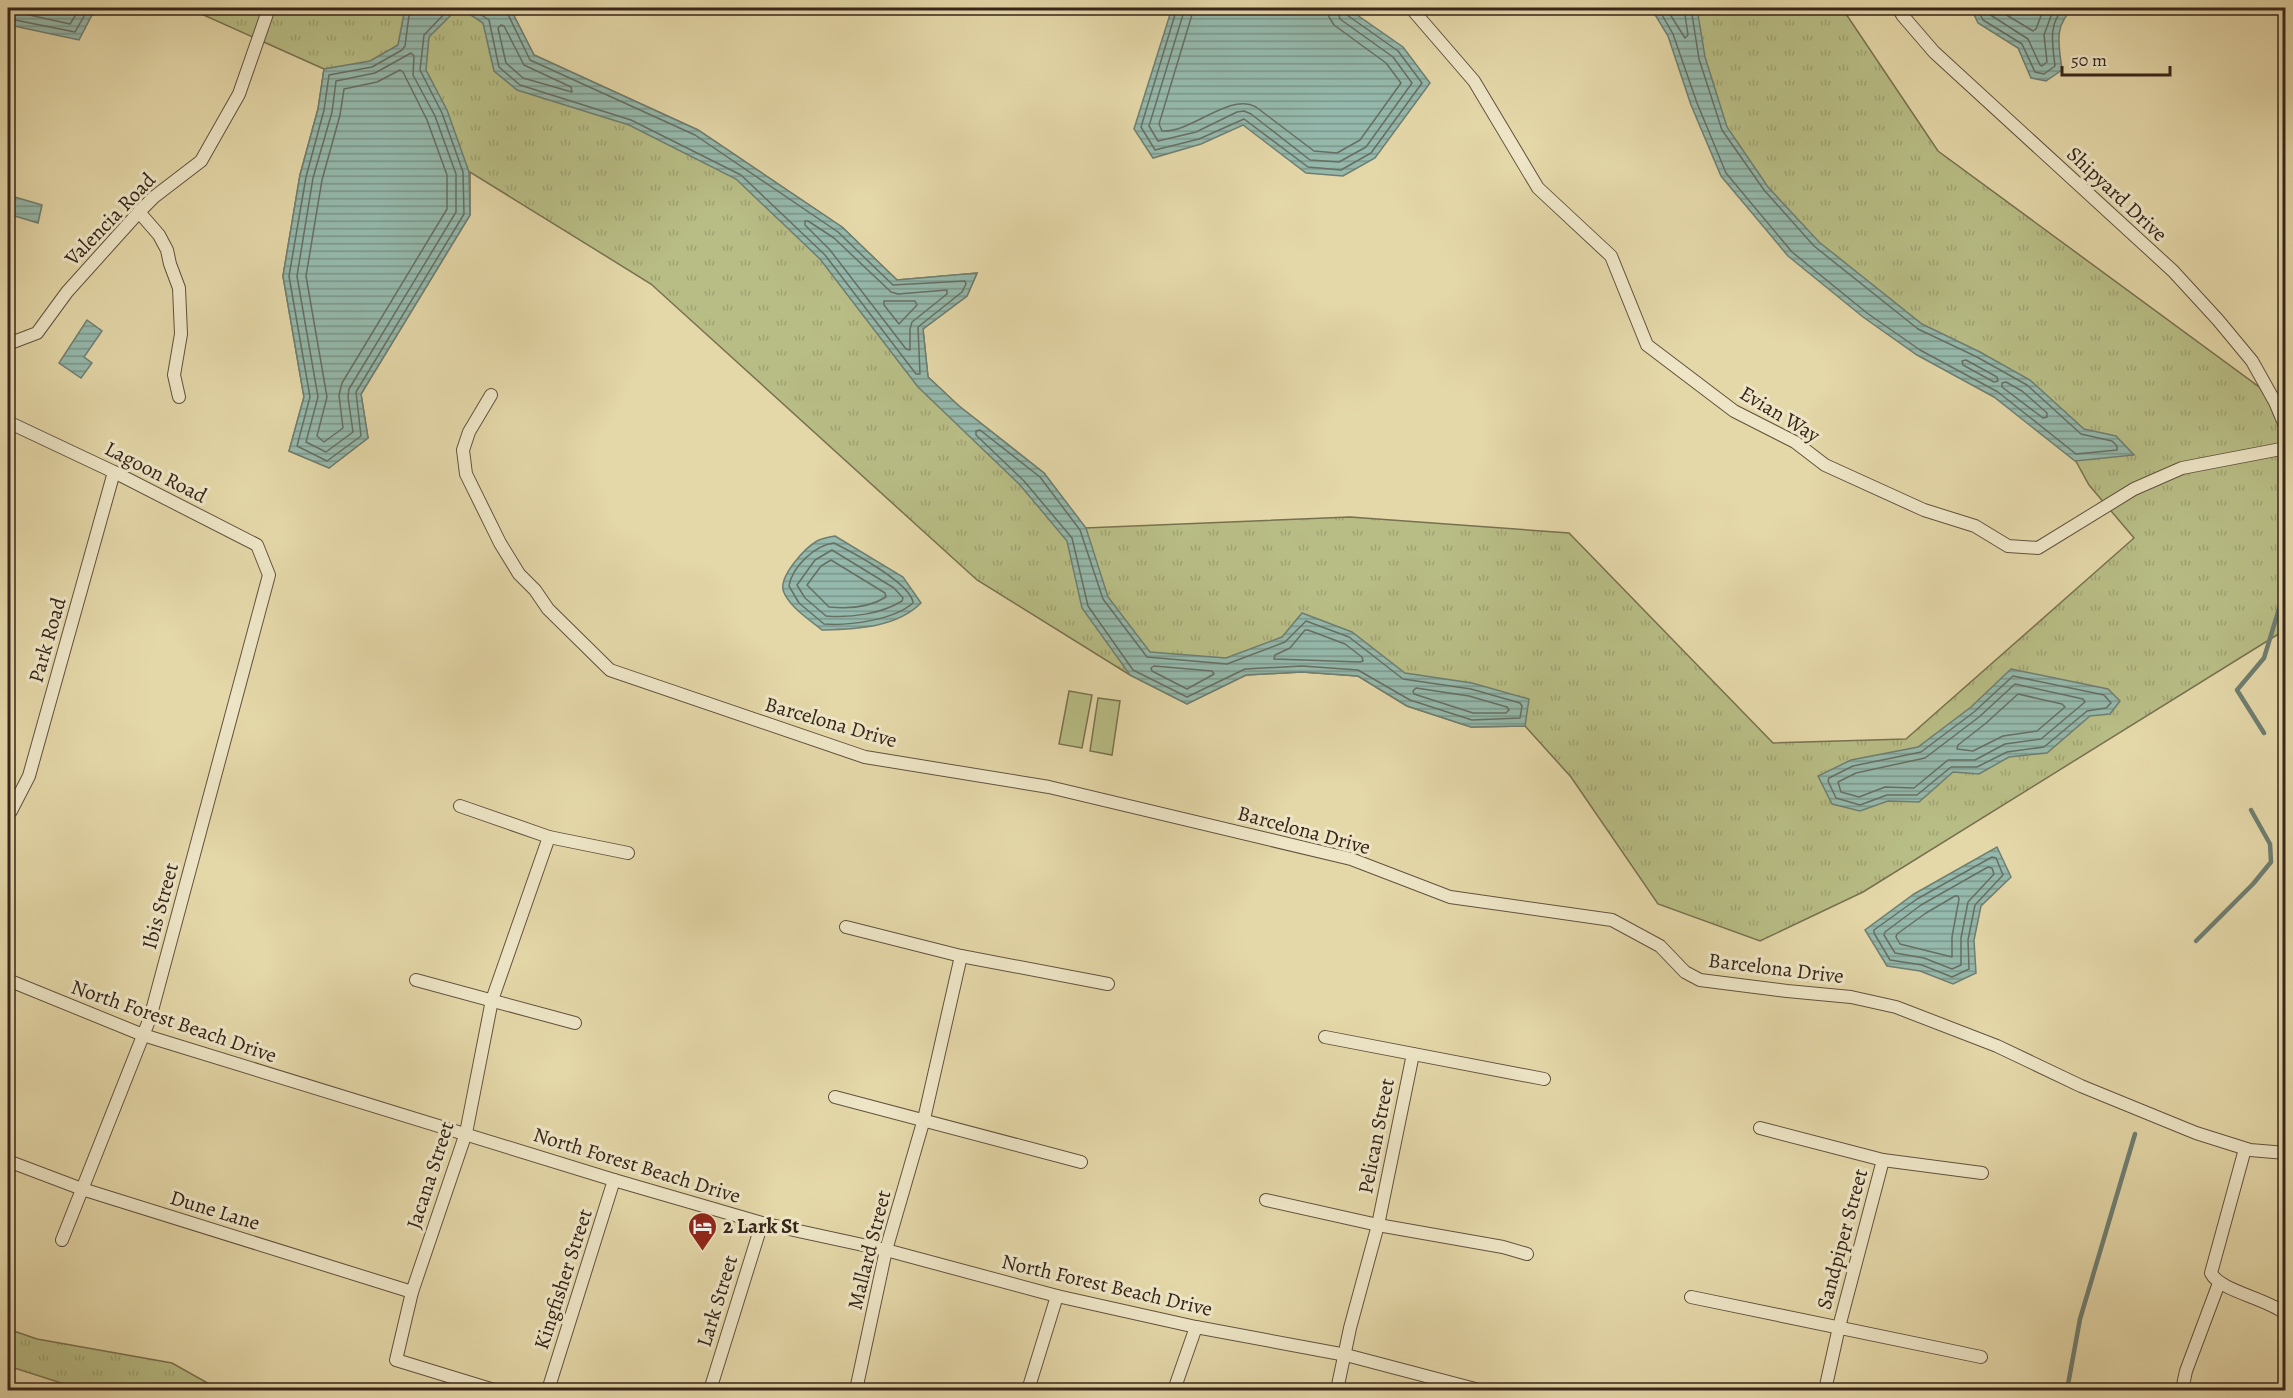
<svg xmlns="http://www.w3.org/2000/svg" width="2293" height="1398" viewBox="0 0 2293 1398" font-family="Alegreya,serif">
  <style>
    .grass { fill: url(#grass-tufts); stroke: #787150; stroke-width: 1.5 }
    .pitch { fill: #b8bd85; stroke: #787150; stroke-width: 1.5 }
    .water { fill: url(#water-rules); stroke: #6f7e72; stroke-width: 1.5 }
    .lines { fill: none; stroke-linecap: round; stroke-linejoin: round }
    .shore { stroke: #666f63; stroke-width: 1.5 }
    .stream { stroke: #6f7e72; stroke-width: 4.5 }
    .minor-casing { stroke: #62523e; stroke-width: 14 }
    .minor { stroke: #ede5c6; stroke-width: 12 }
    .labels { text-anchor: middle; stroke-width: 6; stroke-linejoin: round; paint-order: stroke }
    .street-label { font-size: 21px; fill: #37251a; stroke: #ede5c6 }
    .poi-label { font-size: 21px; font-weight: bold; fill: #37251a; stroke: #ede5c6; text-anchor: start }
  </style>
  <defs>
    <pattern id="grass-tufts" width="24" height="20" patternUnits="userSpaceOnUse" patternTransform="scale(1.5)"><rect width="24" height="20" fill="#b8bd85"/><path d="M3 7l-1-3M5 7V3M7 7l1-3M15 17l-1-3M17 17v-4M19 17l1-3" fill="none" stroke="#9fa272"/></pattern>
    <pattern id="water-rules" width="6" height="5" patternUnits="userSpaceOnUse" patternTransform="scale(1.5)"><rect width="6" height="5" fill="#95b9ac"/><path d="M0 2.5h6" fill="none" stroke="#7a968b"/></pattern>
  </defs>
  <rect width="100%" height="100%" fill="#e4d7a8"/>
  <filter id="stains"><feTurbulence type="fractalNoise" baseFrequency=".00333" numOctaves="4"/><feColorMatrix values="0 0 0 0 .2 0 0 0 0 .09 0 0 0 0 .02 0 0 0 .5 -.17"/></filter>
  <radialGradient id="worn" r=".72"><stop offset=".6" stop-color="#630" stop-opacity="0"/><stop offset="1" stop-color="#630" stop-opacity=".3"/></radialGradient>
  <!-- grass -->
  <g class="grass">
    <path d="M 188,8 L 510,8 L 534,55 L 698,130 L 842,227 L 897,280 L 977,273 L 967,296 L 923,329 L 928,377 L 959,406 L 1044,473 L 1085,528 L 1350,517 L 1569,533 L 1773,743 L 1906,739 L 2134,538 L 2089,485 L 2056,425 L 1821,279 L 1722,157 L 1667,8 L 1842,8 L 1938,151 L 2285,406 L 2285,630 L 1863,892 L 1760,941 L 1658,904 L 1571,777 L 1525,726 L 1471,727 L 1407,706 L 1358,676 L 1302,672 L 1246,675 L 1187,704 L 1130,675 L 977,580 L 651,284 L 470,172 L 470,215 L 361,394 L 368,438 L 329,468 L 289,451 L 304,397 L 283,276 L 300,175 L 318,109 L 324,69 Z"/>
    <path d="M 8,1329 L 37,1339 L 172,1363 L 220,1390 L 83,1390 L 8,1366 Z"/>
  </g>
  <!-- pitch -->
  <g class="pitch">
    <path d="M 1069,691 L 1092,695 L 1082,748 L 1059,744 Z"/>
    <path d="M 1098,698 L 1120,701 L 1112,755 L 1090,751 Z"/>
  </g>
  <!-- water -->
  <g class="water">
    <path d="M 8,8 L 117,8 L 92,15 L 79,40 L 14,26 L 8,27 Z"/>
    <path d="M 405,8 L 458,8 L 429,37 L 426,70 L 447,110 L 469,172 L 470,215 L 361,394 L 368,438 L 329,468 L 289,451 L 304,397 L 283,276 L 300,175 L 318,109 L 324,69 L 370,61 L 398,45 Z"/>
    <path d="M 460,8 L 510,8 L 534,55 L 698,130 L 842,227 L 897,280 L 977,273 L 967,296 L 923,329 L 928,377 L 959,406 L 1044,473 L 1086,528 L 1108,597 L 1150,652 L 1226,658 L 1282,637 L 1302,613 L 1352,632 L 1405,673 L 1472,683 L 1529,699 L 1525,726 L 1471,727 L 1407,706 L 1358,676 L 1302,672 L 1246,675 L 1187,704 L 1130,675 L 1082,608 L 1067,541 L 1020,485 L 918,387 L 820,259 L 736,179 L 629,125 L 517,90 L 494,71 L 483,23 Z"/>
    <path d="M 1172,8 L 1347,8 L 1403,47 L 1430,83 L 1375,158 L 1343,176 L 1306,173 L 1243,125 L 1201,144 L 1153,158 L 1134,129 Z"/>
    <path d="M 1651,8 L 1697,8 L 1705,57 L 1727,127 L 1768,187 L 1819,242 L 1922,324 L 1980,352 L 2030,380 L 2084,429 L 2116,436 L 2134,455 L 2075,461 L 1994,397 L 1917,355 L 1863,317 L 1788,256 L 1721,176 L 1691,105 L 1668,36 Z"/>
    <path d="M 1971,8 L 2074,8 C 2053,25 2059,45 2062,70 L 2046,81 L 2031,78 L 2018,48 L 1978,23 Z"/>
    <path d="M 8,195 L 42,205 L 38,223 L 8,214 Z"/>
    <path d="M 87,320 L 102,331 L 84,357 L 92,363 L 81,378 L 59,363 Z"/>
    <path d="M 835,536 L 903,577 L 921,603 C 896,628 856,629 822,630 C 810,620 788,606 783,590 C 780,575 805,548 817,541 C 823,538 829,537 835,536 Z"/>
    <path d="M 2011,669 L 2108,689 L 2120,701 L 2110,714 L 2090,716 L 2047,753 L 2009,757 L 1979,774 L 1953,772 L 1919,802 L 1888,801 L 1860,811 L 1832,804 L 1818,776 L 1851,760 L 1918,747 L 1971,707 Z"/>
    <path d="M 1997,847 L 2011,877 L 1981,906 L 1974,940 L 1976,973 L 1953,984 L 1920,971 L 1887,966 L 1865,930 L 1914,894 Z"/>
  </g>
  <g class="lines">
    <!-- shore -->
    <g class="shore">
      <path d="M 410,8 L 405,46 L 402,50 L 372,67 L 329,75 L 324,110 L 306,177 L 289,276 L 310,397 L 297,446 L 327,461 L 361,436 L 356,392 L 464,214 L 463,172 L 442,113 L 420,70 L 424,35 L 450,8"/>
      <path d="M 471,8 L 489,20 L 499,67 L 520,85 L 631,120 L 741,175 L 825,255 L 916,374 L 920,374 L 918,327 L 962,292 L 966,284 L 965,281 L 893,285 L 838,232 L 695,135 L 530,60 L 505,8"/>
      <path d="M 1177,8 L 1141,127 L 1155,150 L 1199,139 L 1244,119 L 1308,167 L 1341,170 L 1371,153 L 1422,83 L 1398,51 L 1347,15 L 1344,8"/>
      <path d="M 1185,8 L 1149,126 L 1158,141 L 1196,132 L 1237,112 L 1244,111 L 1251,114 L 1310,160 L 1339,162 L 1366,147 L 1412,83 L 1393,57 L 1340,19 L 1337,8"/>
      <path d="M 1194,8 L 1159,124 L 1162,131 C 1192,133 1229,92 1256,107 L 1314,151 L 1337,153 L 1360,140 L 1401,83 L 1386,63 L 1334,25 L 1329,17 L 1328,8"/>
      <path d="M 1658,8 L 1673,34 L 1697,103 L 1726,173 L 1792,252 L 1867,313 L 1920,350 L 1998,392 L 2076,454 L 2117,450 L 2117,446 L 2112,441 L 2081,434 L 2027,385 L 1977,357 L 1918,329 L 1814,246 L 1764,190 L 1722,130 L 1699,59 L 1691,8"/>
      <path d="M 1666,8 L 1685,38 L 1688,35 L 1684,8"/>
      <path d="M 1977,8 L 1983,20 L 2022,44 L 2035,72 L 2044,74 L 2055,66 C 2053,47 2047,22 2065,8"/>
      <path d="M 1986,8 L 1989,14 L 2028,39 L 2040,65 L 2042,66 L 2047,62 L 2044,35 L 2054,8"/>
      <path d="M 1995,8 L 2033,31 L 2036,29 L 2044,8"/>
      <path d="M 8,13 L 16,12 L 70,24 L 80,8"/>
      <path d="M 8,21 L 15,20 L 75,32 L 87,11 L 95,8"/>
      <path d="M 501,25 L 504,26 L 524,65 L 571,87 L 572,92 L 523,78 L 506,63 L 498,28 Z"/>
      <path d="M 411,53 L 414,56 L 413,75 L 435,116 L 456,174 L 456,212 L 349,389 L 348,397 L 353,432 L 326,452 L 306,442 L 318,397 L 297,276 L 313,178 L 332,112 L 336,81 L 375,73 Z"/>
      <path d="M 400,70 L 403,72 L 427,120 L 447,175 L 447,209 L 342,383 L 339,395 L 343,428 L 324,442 L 317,436 L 327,397 L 306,276 L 322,180 L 340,115 L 344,89 L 377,82 Z"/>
      <path d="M 805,221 L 808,221 L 834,238 L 891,292 L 898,294 L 947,290 L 947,294 L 912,322 L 910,329 L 910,350 L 906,349 L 830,250 L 805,225 Z"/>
      <path d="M 884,301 L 915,301 L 917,305 L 899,324 L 884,305 Z"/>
      <path d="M 1966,360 L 1997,377 L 1998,381 L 1994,382 L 1963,365 L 1962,361 Z"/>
      <path d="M 2006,382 L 2022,391 L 2047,413 L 2047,417 L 2043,418 L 2002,387 L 2002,383 Z"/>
      <path d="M 980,430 L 1040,477 L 1080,530 L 1103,599 L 1147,657 L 1227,664 L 1285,642 L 1306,621 L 1349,637 L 1403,679 L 1471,689 L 1520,703 L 1522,706 L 1520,718 L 1472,720 L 1410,700 L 1358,670 L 1302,666 L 1245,669 L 1187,697 L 1133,670 L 1088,606 L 1072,538 L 1024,481 L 976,435 L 976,431 Z"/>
      <path d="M 834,543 C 852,552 912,584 913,603 C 894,620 848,626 824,624 L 799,603 L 789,586 C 792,567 815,545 834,543 Z"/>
      <path d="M 832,550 L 894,588 L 903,598 L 902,601 C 881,614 851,618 826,616 L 805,598 L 797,585 L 815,560 Z"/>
      <path d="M 831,560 L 885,593 L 886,597 C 870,607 848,609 829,607 L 807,585 L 821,566 Z"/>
      <path d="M 1305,630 L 1308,630 L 1345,644 L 1362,657 L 1363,661 L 1360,662 L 1274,659 L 1275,655 L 1290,648 Z"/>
      <path d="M 1154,666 L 1212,671 L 1214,674 L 1187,689 L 1152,671 L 1151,668 Z"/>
      <path d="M 2013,676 L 2104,695 L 2111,703 L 2106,708 L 2087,711 L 2044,747 L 2007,752 L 1977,767 L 1951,767 L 1917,795 L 1887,795 L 1860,805 L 1836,798 L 1828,781 L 1829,778 L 1853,766 L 1921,752 L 1974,712 Z"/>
      <path d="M 2015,684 L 2083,699 L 2085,702 L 2041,739 L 2005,744 L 1975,760 L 1948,760 L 1914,788 L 1885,787 L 1859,797 L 1841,792 L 1838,782 L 1856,773 L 1925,758 L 1979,717 Z"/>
      <path d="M 1416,688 L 1469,696 L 1507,707 L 1509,710 L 1506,713 L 1473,713 L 1414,694 L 1413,691 Z"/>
      <path d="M 2018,694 L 2062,704 L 2065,707 L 2037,731 L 2003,736 L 1973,751 L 1957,749 L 1958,745 L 1985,724 Z"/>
      <path d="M 1992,857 L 1996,858 L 2003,875 L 1975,905 L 1968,940 L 1969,969 L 1952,977 L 1922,965 L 1890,960 L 1874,933 L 1874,930 L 1917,899 Z"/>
      <path d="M 1988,867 L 1992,868 L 1994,874 L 1968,902 L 1961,938 L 1961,965 L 1952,969 L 1924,958 L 1895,953 L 1884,935 L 1885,932 L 1921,905 Z"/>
      <path d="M 1955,896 L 1958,896 L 1959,899 L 1952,937 L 1952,957 L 1900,944 L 1896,937 L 1897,934 L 1926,913 Z"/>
    </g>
    <!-- stream -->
    <g class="stream">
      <path d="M 2264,733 L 2237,690 L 2264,658 L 2286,586"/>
      <path d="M 2196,941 L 2253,884 L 2271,862 L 2270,844 L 2251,810"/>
      <path d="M 2067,1390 L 2080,1319 L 2135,1134"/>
    </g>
    <defs>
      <g id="minor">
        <path d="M 1411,8 L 1474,81 L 1538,188 L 1611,256 L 1647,345 L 1734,411 L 1795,442 L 1825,465 L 1924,510 L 1975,526 L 2008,546 L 2038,548 L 2134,489 L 2182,468 L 2286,448"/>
        <path d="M 1898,8 L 1903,16 L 1934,52 L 2173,271 L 2218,320 L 2252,361 L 2275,402 L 2286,428"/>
        <path d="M 139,212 L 159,235 L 167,250 L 170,264 L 179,288 L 181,334 L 174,375 L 179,397"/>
        <path d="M 8,344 L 37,333 L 67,292 L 139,212 L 154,197 L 201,161 L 239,94 L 269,8"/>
        <path d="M 491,395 L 469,432 L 463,450 L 466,474 L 500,543 L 519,574 L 535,590 L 548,609 L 610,670 L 865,757 L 1049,787 L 1351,859 L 1450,897 L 1612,920 L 1660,946 L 1685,972 L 1700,980 L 1787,991 L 1851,997 L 1896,1007 L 1997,1046 L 2081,1086 L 2196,1133 L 2250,1150 L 2286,1153"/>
        <path d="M 8,422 L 114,472 L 257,545 L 269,575 L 150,1018 L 62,1240"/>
        <path d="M 460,806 L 549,837 L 628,853"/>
        <path d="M 8,814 L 11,811 L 29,776 L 114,472"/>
        <path d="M 846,927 L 961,956 L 1108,984"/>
        <path d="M 8,980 L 143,1035 L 614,1180 L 762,1223 L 886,1250 L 1057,1296 L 1196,1327 L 1346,1355 L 1479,1390"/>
        <path d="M 416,980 L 575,1023"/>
        <path d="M 1325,1037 L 1544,1079"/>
        <path d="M 835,1097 L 1081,1162"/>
        <path d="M 1760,1128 L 1883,1160 L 1982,1173"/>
        <path d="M 2245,1149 L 2211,1273 C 2220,1291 2266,1298 2286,1314"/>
        <path d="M 8,1161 L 82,1189 L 412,1292"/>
        <path d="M 1266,1200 L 1378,1225 L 1503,1247 L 1527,1254"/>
        <path d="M 1691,1297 L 1981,1357"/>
        <path d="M 494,1390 L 396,1360 L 412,1292 L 466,1133 L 492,1000 L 549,837"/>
        <path d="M 548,1390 L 614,1180"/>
        <path d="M 710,1390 L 762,1223"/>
        <path d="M 856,1390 L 886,1250 L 924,1119 L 961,956"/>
        <path d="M 1028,1390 L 1057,1296"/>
        <path d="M 1174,1390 L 1196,1327"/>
        <path d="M 1337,1390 L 1350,1328 L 1378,1225 L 1413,1054"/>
        <path d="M 1825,1390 L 1839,1327 L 1883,1160"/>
        <path d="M 2182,1390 L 2186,1371 L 2219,1283"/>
      </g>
    </defs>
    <!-- minor casing -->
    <use href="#minor" class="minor-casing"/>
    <!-- minor -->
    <use href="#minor" class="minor"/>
  </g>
  <!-- icons -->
  <defs>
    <symbol id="hotel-pin" viewBox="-11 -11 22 30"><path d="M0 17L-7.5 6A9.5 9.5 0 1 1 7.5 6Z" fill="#8f2418" stroke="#ede5c6"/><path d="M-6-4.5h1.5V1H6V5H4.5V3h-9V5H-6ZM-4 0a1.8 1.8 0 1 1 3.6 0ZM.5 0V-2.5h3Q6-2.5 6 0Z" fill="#fff"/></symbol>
  </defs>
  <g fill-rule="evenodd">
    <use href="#hotel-pin" x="686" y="1210" width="33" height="45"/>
  </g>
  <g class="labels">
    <!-- street labels -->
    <g class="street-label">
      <text transform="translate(2117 194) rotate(43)" y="7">Shipyard Drive</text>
      <text transform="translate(110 219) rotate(-46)" y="7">Valencia Road</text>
      <text transform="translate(1780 414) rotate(31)" y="7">Evian Way</text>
      <text transform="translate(156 472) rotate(27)" y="7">Lagoon Road</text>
      <text transform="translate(47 640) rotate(-74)" y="7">Park Road</text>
      <text transform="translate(831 722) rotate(16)" y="7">Barcelona Drive</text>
      <text transform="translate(1304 830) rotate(15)" y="7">Barcelona Drive</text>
      <text transform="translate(160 906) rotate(-75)" y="7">Ibis Street</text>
      <text transform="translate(1776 968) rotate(7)" y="7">Barcelona Drive</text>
      <text transform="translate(174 1021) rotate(19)" y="7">North Forest Beach Drive</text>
      <text transform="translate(1376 1136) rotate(-79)" y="7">Pelican Street</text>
      <text transform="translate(637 1165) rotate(17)" y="7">North Forest Beach Drive</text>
      <text transform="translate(430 1175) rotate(-72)" y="7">Jacana Street</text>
      <text transform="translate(215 1210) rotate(17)" y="7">Dune Lane</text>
      <text transform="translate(1842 1239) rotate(-75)" y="7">Sandpiper Street</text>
      <text transform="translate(869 1250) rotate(-76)" y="7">Mallard Street</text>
      <text transform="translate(563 1279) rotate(-72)" y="7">Kingfisher Street</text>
      <text transform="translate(1107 1285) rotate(13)" y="7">North Forest Beach Drive</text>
      <text transform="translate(717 1301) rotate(-73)" y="7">Lark Street</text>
    </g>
    <!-- poi labels -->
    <g class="poi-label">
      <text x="723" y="1233">2 Lark St</text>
    </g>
  </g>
  <!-- margin -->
  <rect width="2293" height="1398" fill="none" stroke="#e4d7a8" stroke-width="30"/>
  <rect x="9" y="9" width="2275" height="1380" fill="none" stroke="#37251a" stroke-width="3"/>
  <rect x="15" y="15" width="2263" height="1368" fill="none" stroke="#37251a" stroke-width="1.5"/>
  <!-- scale -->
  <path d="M2062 66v9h108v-9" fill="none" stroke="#37251a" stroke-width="3"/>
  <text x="2071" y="66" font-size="18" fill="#37251a" stroke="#ede5c6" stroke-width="4.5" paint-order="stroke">50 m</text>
  <rect width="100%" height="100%" filter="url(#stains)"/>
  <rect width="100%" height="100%" fill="url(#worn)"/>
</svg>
